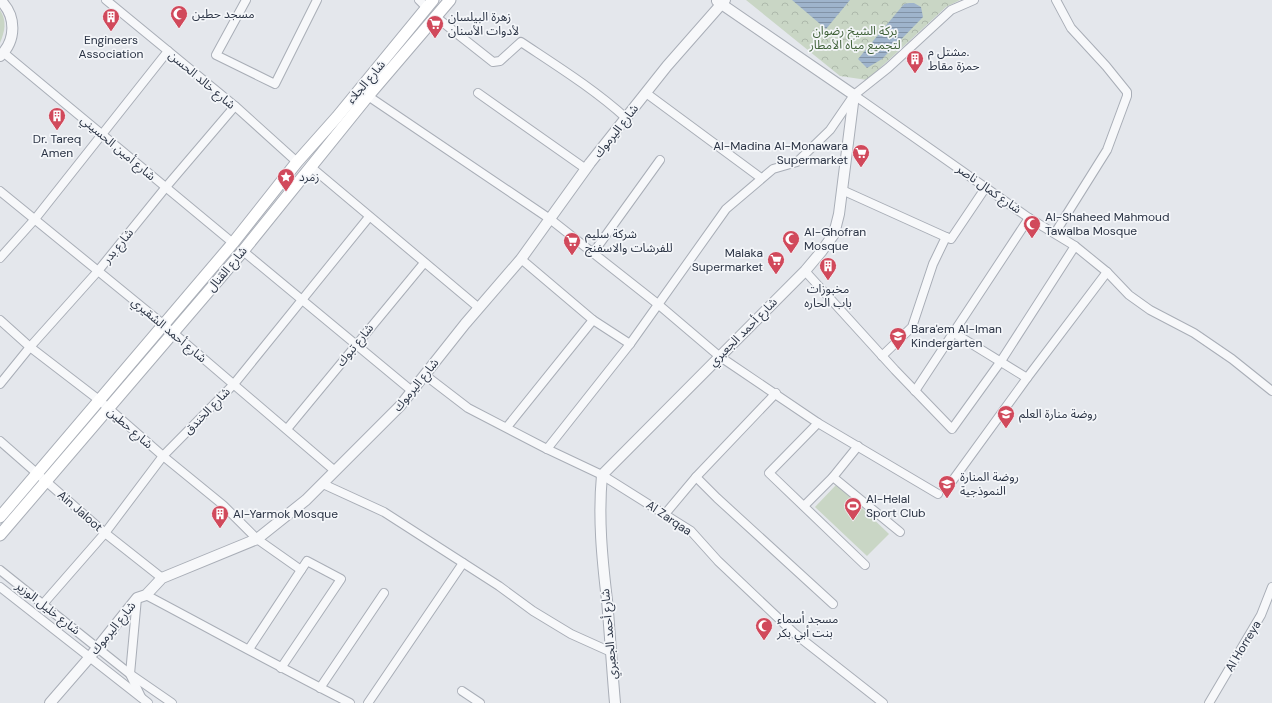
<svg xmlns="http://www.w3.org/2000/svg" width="1272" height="703" viewBox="0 0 1272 703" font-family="'DM Sans','Noto Sans Arabic',sans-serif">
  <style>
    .grass { fill: #c9d6c5 }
    .park { fill: url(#park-crowns) }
    .water { fill: url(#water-rules) }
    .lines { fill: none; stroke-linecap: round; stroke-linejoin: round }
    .minor-casing { stroke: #a9aeb7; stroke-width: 10 }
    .tertiary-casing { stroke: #a9aeb7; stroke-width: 12 }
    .secondary-casing { stroke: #a9aeb7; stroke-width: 13 }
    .minor { stroke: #f7f8fa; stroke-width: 8 }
    .tertiary { stroke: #f7f8fa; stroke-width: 10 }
    .secondary { stroke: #fff; stroke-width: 11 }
    .labels { text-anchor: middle; stroke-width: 3.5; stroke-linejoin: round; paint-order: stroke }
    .poi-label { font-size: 12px; fill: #2b3445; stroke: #f4f6f9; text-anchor: start }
    .park-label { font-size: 12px; fill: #3f6138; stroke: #f4f6f9 }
    .street-label { font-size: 12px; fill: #2b3445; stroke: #f4f6f9 }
  </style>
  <defs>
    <pattern id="park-crowns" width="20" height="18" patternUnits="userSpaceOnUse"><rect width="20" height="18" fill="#c9d6c5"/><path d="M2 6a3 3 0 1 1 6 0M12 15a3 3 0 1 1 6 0" fill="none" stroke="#adb8ab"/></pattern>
    <pattern id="water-rules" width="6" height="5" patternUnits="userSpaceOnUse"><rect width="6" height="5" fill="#9fb4cc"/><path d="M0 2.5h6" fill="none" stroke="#8293a7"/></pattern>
  </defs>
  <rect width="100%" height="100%" fill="#e4e7ec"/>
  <!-- grass -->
  <g class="grass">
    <path d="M 0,10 C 7,21 5,31 0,43 Z"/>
    <path d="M 837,484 L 889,534 L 867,556 L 815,507 Z"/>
  </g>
  <!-- park -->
  <path class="park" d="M 746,0 L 960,0 L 946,7 L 867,80 L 840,76 Z"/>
  <!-- water -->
  <g class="water">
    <path d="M 792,0 L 850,0 L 826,29 Z"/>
    <path d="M 909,3 L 914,3 L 921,7 L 923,17 L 882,59 L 867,68 L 858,59 L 904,4 Z"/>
  </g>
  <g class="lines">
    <defs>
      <g id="minor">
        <path d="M 106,0 L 235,106 L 297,162"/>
        <path d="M 246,0 L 216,55 L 275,84 L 317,0"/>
        <path d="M 419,0 L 427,8"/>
        <path d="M 436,17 L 493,62 L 500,61 L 521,42 C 557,66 594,89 626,118"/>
        <path d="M 4,53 L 233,243"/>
        <path d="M 478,93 L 586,169"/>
        <path d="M 646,93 L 761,178"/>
        <path d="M 854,95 L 1029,218 L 1075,246 L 1107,272 L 1129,295 L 1150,310 L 1194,333 L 1232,359 L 1272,391"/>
        <path d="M 368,96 L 550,219 L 659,305 L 719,356 L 818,423 L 938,494"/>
        <path d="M 311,167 L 479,308"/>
        <path d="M 842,190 L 946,237"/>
        <path d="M 0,191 L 163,324 L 335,471"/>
        <path d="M 1055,233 L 1107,150 L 1127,96 L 1127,92 L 1106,66 L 1071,28 L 1056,0"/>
        <path d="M 243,251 L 412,391"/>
        <path d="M 593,253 L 660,160"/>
        <path d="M 0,258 L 35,219 L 168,51"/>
        <path d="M 521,259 L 593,320 L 630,344"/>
        <path d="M 805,271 L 895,370 L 952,429 L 1001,361 L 1075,246"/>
        <path d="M 0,320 L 30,347 L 99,400 L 163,456 L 223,505 L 257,539 L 301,570"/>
        <path d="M 954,333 L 1027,378"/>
        <path d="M 882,356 L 912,327 L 933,264 L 946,237 L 951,239 L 986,187"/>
        <path d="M 425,375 L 468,408 L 547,449 L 602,475 L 691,531 L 718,561 L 794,633 L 883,703"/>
        <path d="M 0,384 L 30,347 L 98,271 L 166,187 L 235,106"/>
        <path d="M 915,391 L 1029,218"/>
        <path d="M 818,423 L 769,473 L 865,565"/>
        <path d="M 507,427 L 593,320"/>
        <path d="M 287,429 L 424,263"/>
        <path d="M 0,441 L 105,533 L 162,578"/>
        <path d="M 547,449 L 630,344 L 726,209 L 773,169 L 797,162 L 830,130 L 854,95 L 888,68 L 951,10 L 974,0"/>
        <path d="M 696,477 L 717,498 L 833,604"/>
        <path d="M 833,477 L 900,532"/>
        <path d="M 323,484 L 384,512 L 499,586 L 533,611 L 571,634 L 611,652"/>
        <path d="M 950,484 L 1027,378 L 1107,272"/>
        <path d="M 804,506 L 833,477 L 858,446"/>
        <path d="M 665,514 L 696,477 L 776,393"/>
        <path d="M 0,570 L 130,674 L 172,703"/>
        <path d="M 0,587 L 148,703"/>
        <path d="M 146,595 C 214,631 281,668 350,703"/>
        <path d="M 137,598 L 130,674 L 141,697"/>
        <path d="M 43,604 L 105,533 L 163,456 L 234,384 L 369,217"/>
        <path d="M 249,649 L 307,561 L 341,579 L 281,668"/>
        <path d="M 320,688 L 384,593"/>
        <path d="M 462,691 L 480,703"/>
        <path d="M 368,703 L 463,563"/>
        <path d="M 1209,703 L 1261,615 L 1272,587"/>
      </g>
      <g id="tertiary">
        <path d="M 0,56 C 16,41 17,16 0,0"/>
        <path d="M 50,703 L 89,658 L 137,598 L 146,595 L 162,578 L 257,539 L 306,500 L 400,406 L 465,324 L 521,259 L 590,163 L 667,66 L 725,0"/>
        <path d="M 615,703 C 612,669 610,634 607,600 C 602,558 598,517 602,475 L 805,271 L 821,252 L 834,234 L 839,214 L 854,95 L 717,1"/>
      </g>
      <g id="secondary">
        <path d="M 0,517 L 233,243 L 297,162 L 337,117 L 433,0"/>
        <path d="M 0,535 L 243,251 L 368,96 L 450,0"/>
      </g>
    </defs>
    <!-- minor casing -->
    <use href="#minor" class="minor-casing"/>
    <!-- tertiary casing -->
    <use href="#tertiary" class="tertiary-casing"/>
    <!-- secondary casing -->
    <use href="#secondary" class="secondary-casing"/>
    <!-- minor -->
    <use href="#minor" class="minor"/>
    <!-- tertiary -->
    <use href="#tertiary" class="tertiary"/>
    <!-- secondary -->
    <use href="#secondary" class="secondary"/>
  </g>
  <!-- icons -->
  <defs>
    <symbol id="mosque-pin" viewBox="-11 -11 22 30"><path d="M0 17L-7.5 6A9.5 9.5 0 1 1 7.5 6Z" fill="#d1495b" stroke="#f4f6f9"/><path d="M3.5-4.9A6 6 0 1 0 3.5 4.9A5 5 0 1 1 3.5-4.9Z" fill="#fff"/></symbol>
    <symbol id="building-pin" viewBox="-11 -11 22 30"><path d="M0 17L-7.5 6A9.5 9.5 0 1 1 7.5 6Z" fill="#d1495b" stroke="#f4f6f9"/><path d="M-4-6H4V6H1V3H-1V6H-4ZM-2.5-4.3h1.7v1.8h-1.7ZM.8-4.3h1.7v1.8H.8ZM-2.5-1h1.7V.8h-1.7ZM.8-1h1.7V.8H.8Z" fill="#fff"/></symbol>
    <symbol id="supermarket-pin" viewBox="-11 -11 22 30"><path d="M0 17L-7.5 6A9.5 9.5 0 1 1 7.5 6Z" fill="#d1495b" stroke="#f4f6f9"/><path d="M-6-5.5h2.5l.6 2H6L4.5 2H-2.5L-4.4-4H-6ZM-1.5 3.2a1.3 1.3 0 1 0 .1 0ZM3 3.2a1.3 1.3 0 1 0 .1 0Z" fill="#fff"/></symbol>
    <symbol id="sight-pin" viewBox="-11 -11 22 30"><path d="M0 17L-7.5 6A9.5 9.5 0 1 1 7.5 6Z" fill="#d1495b" stroke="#f4f6f9"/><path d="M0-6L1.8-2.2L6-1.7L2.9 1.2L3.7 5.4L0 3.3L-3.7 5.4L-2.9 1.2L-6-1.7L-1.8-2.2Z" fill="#fff"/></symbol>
    <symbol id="school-pin" viewBox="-11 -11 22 30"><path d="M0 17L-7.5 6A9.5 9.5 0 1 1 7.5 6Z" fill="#d1495b" stroke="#f4f6f9"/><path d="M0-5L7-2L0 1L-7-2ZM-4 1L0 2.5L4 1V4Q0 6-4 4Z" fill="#fff"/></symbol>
    <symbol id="stadium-pin" viewBox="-11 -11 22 30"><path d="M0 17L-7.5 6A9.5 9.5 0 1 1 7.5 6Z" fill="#d1495b" stroke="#f4f6f9"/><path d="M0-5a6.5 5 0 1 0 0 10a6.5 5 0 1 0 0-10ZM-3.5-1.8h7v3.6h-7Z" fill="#fff"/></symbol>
  </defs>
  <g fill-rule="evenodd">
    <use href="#mosque-pin" x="169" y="4" width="20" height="27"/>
    <use href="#building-pin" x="101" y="7" width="20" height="27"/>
    <use href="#supermarket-pin" x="425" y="14" width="20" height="27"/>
    <use href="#building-pin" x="905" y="49" width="20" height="27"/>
    <use href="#building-pin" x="47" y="106" width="20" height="27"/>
    <use href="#supermarket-pin" x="851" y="143" width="20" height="27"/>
    <use href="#sight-pin" x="276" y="167" width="20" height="27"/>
    <use href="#mosque-pin" x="1022" y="214" width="20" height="27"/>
    <use href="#mosque-pin" x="781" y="229" width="20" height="27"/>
    <use href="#supermarket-pin" x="562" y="231" width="20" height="27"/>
    <use href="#supermarket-pin" x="766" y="250" width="20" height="27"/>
    <use href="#building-pin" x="818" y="256" width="20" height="27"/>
    <use href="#school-pin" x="888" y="326" width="20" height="27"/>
    <use href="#school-pin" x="996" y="404" width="20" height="27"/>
    <use href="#school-pin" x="937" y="474" width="20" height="27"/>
    <use href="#stadium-pin" x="843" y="496" width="20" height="27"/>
    <use href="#building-pin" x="210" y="504" width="20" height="27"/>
    <use href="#mosque-pin" x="754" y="616" width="20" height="27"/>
  </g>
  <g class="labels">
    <!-- poi labels -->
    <g class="poi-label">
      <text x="192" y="18">مسجد حطين</text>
      <text x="448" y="21">زهرة البيلسان<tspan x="448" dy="14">لأدوات الأسنان</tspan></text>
      <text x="111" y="44" text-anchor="middle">Engineers<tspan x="111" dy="14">Association</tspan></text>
      <text x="928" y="56">مشتل م.<tspan x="928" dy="14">حمزة مقاط</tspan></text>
      <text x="57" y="143" text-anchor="middle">Dr. Tareq<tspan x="57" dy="14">Amen</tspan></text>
      <text x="848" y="150" text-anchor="end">Al-Madina Al-Monawara<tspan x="848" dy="14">Supermarket</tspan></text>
      <text x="299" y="181">زمرد</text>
      <text x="1045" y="221">Al-Shaheed Mahmoud<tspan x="1045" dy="14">Tawalba Mosque</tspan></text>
      <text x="804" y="236">Al-Ghofran<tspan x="804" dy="14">Mosque</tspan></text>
      <text x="585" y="238">شركة سليم<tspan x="585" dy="14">للفرشات والاسفنج</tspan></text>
      <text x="763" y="257" text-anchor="end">Malaka<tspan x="763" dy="14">Supermarket</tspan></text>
      <text x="828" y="293" text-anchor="middle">مخبوزات<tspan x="828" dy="14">باب الحاره</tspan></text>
      <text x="911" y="333">Bara'em Al-Iman<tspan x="911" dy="14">Kindergarten</tspan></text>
      <text x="1019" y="418">روضة منارة العلم</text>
      <text x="960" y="481">روضة المنارة<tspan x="960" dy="14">النموذجية</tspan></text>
      <text x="866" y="503">Al-Helal<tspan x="866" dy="14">Sport Club</tspan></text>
      <text x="233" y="518">Al-Yarmok Mosque</text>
      <text x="777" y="623">مسجد أسماء<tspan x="777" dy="14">بنت أبي بكر</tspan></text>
    </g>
    <!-- park labels -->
    <g class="park-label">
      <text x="855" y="35">بركة الشيخ رضوان<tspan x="855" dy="14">لتجميع مياه الأمطار</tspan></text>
    </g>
    <!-- street labels -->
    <g class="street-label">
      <text transform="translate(202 80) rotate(40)" y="4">شارع خالد الحسن</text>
      <text transform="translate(366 82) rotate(-50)" y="4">شارع الجلاء</text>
      <text transform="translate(616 131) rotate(-52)" y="4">شارع اليرموك</text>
      <text transform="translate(118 148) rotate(40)" y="4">شارع أمين الحسيني</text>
      <text transform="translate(989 189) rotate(35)" y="4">شارع كمال ناصر</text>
      <text transform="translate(118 246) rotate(-51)" y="4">شارع بدر</text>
      <text transform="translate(227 269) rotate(-50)" y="4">شارع القنال</text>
      <text transform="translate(169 330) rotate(40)" y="4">شارع أحمد الشقيري</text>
      <text transform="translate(743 332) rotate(-45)" y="4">شارع أحمد الجعبري</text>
      <text transform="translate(355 345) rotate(-51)" y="4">شارع تبوك</text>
      <text transform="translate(416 385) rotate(-51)" y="4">شارع اليرموك</text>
      <text transform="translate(207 411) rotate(-46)" y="4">شارع الخندق</text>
      <text transform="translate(130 428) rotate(41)" y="4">شارع حطين</text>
      <text transform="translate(80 511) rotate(41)" y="4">Ain Jaloot</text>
      <text transform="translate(669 518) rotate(34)" y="4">Al Zarqaa</text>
      <text transform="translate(48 608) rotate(38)" y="4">شارع خليل الوزير</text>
      <text transform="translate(113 628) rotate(-51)" y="4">شارع اليرموك</text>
      <text transform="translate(609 634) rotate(-95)" y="4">شارع أحمد الجعبري</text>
      <text transform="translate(1243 646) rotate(-59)" y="4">Al Horreya</text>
    </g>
  </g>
</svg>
